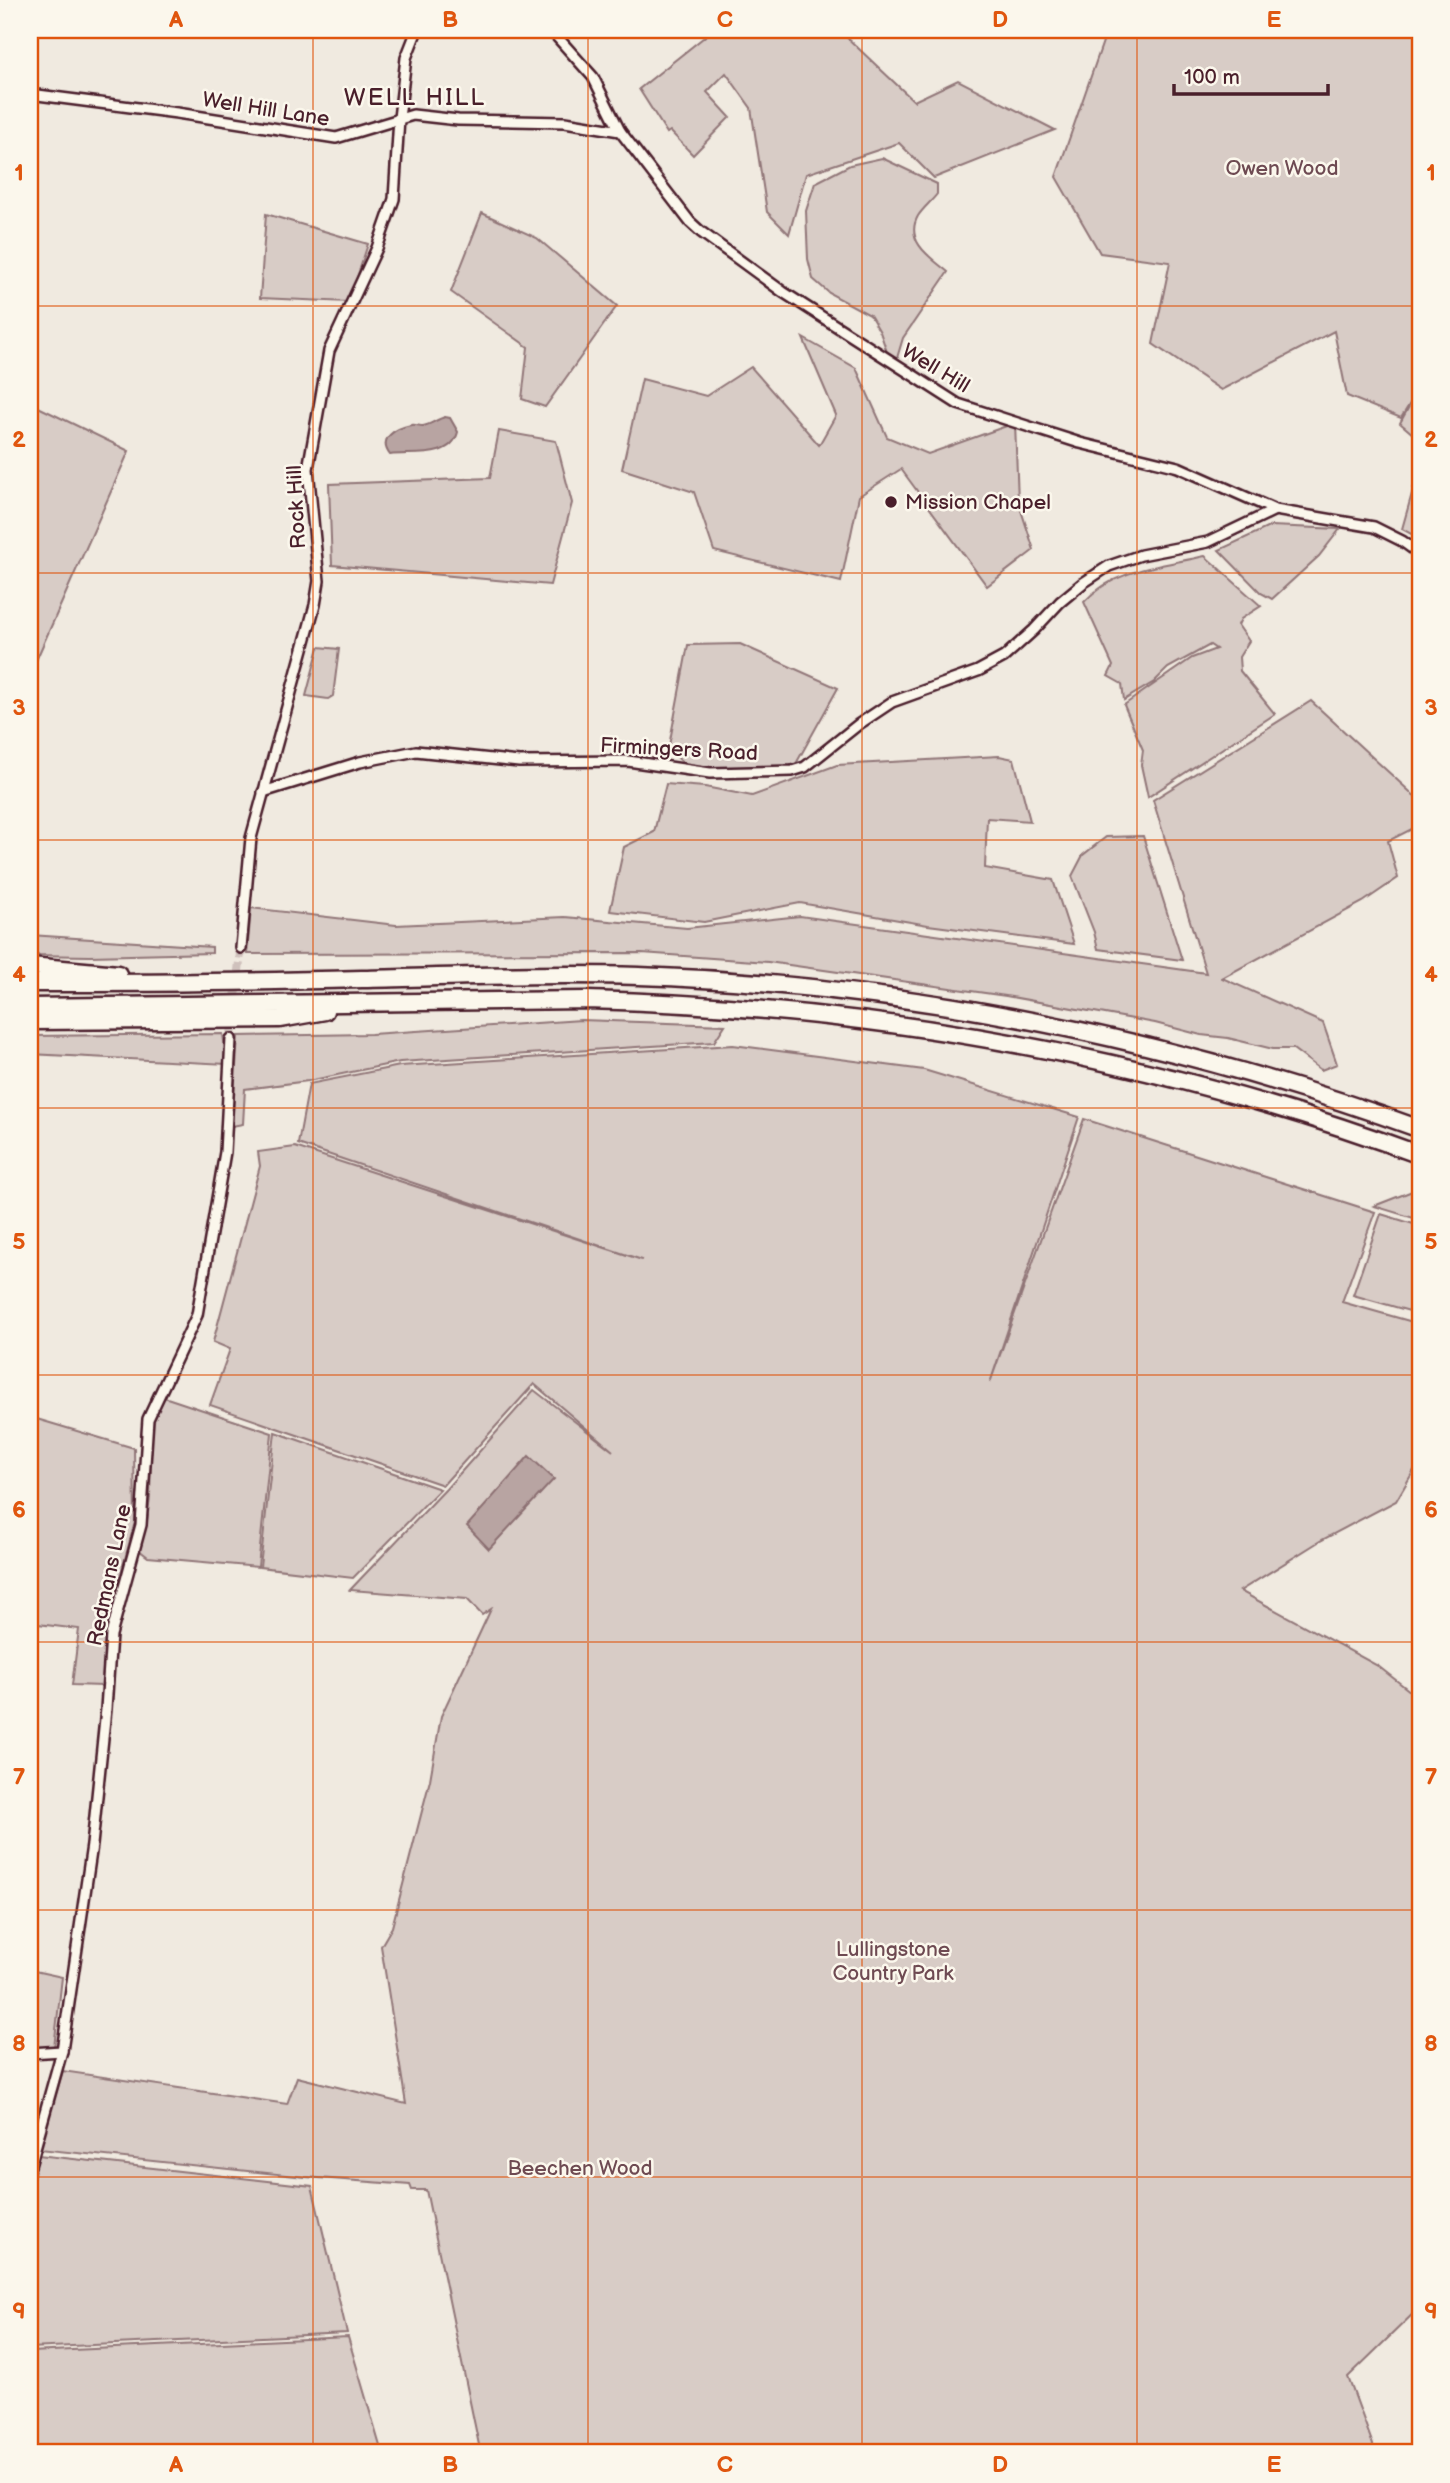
<svg xmlns="http://www.w3.org/2000/svg" width="1450" height="2483" viewBox="0 0 1450 2483" font-family="'Balsamiq Sans',sans-serif">
  <style>
    .green { fill: #d8ccc6; stroke: #917678; stroke-width: 2 }
    .water { fill: #b8a4a2; stroke: #8c6f72; stroke-width: 2 }
    .lines { fill: none; stroke-linecap: round; stroke-linejoin: round }
    .minor-tunnel { stroke: #cfc1bc; stroke-width: 9; stroke-dasharray: 9 4.5; stroke-linecap: butt }
    .minor-casing { stroke: #4a1f2b; stroke-width: 14 }
    .motorway-casing { stroke: #4a1f2b; stroke-width: 21 }
    .minor { stroke: #fbf7ec; stroke-width: 9 }
    .motorway { stroke: #fbf7ec; stroke-width: 16 }
    .grid { fill: none; stroke: #e0560e; stroke-width: 2; stroke-opacity: 0.55 }
    .poi-dot { fill: #4a1f2b; stroke: #fbf7ec; stroke-width: 2.5 }
    .labels { text-anchor: middle; stroke-width: 5; stroke-linejoin: round; paint-order: stroke }
    .street-label { font-size: 21px; fill: #4a1f2b; stroke: #fbf7ec }
    .park-label { font-size: 21px; fill: #6e4a52; stroke: #fbf7ec }
    .poi-label { font-size: 21px; fill: #4a1f2b; stroke: #fbf7ec; text-anchor: start }
    .quarter-label { font-size: 24px; letter-spacing: 2px; fill: #4a1f2b; stroke: #fbf7ec }
    .neatline { fill: none; stroke: #e0560e; stroke-width: 2.5 }
    .grid-label { font-size: 23px; text-anchor: middle; font-weight: bold; fill: #e0560e }
  </style>
  <rect width="100%" height="100%" fill="#f0eae0"/>
  <filter id="ink" filterUnits="userSpaceOnUse"><feTurbulence type="fractalNoise" baseFrequency=".0143" numOctaves="2"/><feDisplacementMap in="SourceGraphic" scale="14" xChannelSelector="R" yChannelSelector="G"/><feConvolveMatrix kernelMatrix="1 2 1 2 8 2 1 2 1" color-interpolation-filters="sRGB"/></filter>
  <g filter="url(#ink)">
    <!-- green -->
    <g class="green">
      <path d="M 713,30 L 839,30 L 914,101 L 958,80 L 1055,130 L 934,178 L 899,143 L 806,174 L 789,234 L 767,212 L 751,108 L 726,73 L 707,92 L 730,117 L 693,155 L 670,131 L 667,133 L 639,89 Z"/>
      <path d="M 1107,30 L 1420,30 L 1420,440 L 1400,423 L 1417,392 L 1401,418 L 1347,396 L 1334,331 L 1221,390 L 1153,344 L 1170,262 L 1100,253 L 1056,177 Z"/>
      <path d="M 882,158 L 937,184 L 937,194 C 932,201 923,208 918,216 C 904,241 931,258 948,272 L 903,338 L 897,358 L 887,352 L 880,332 L 870,315 L 829,293 L 813,279 L 808,259 L 806,211 L 815,183 L 850,165 Z"/>
      <path d="M 482,213 L 537,238 L 617,306 L 545,407 L 522,399 L 528,347 L 451,292 Z"/>
      <path d="M 266,214 L 368,244 L 349,302 L 260,298 Z"/>
      <path d="M 803,338 L 856,368 L 887,437 L 928,454 L 1015,423 L 1018,501 L 1034,550 L 987,586 L 901,469 L 859,496 L 841,582 L 714,551 L 694,492 L 622,469 L 642,379 L 706,396 L 751,367 L 819,445 L 836,415 Z"/>
      <path d="M 30,403 L 129,451 L 30,674 Z"/>
      <path d="M 499,431 L 556,441 L 572,503 L 550,585 L 332,565 L 329,484 L 490,478 Z"/>
      <path d="M 1420,465 L 1420,522 L 1413,535 L 1402,529 Z"/>
      <path d="M 1271,526 L 1340,529 L 1319,556 L 1272,599 L 1261,593 L 1219,550 Z"/>
      <path d="M 1205,556 L 1261,606 L 1241,619 L 1238,625 L 1249,641 L 1239,657 L 1240,671 L 1275,714 L 1148,797 L 1141,765 L 1143,750 L 1124,705 L 1192,658 L 1216,649 L 1210,645 L 1168,668 L 1154,682 L 1124,700 L 1122,684 L 1108,676 L 1113,666 L 1084,602 C 1115,568 1163,566 1205,556 Z"/>
      <path d="M 740,644 L 838,688 L 792,771 L 694,770 L 668,751 L 688,645 Z"/>
      <path d="M 319,647 L 339,649 L 333,696 L 328,699 L 306,696 Z"/>
      <path d="M 1311,701 L 1420,801 L 1420,825 L 1388,841 L 1398,878 L 1363,902 L 1222,978 L 1323,1023 L 1337,1064 L 1321,1070 L 1293,1049 L 1273,1049 L 1228,1038 L 1201,1035 L 1155,1023 L 1006,996 L 768,962 L 642,953 L 247,954 L 251,908 L 396,925 L 565,917 L 687,928 L 800,916 L 1206,973 L 1153,800 Z"/>
      <path d="M 999,756 L 1014,759 L 1030,821 L 987,818 L 985,868 L 1053,880 L 1074,944 L 928,925 L 800,903 L 704,922 L 610,911 L 624,847 L 654,832 L 666,784 L 705,787 L 752,796 L 837,765 Z"/>
      <path d="M 1143,836 L 1182,960 L 1098,949 L 1094,932 L 1072,876 L 1083,855 L 1106,837 Z"/>
      <path d="M 30,935 L 212,947 L 212,953 L 90,956 L 30,955 Z"/>
      <path d="M 581,1020 L 725,1025 L 714,1042 L 400,1062 L 308,1081 L 245,1089 L 243,1124 L 232,1126 L 238,1036 L 371,1034 Z"/>
      <path d="M 223,1034 L 227,1064 L 30,1054 L 30,1036 Z"/>
      <path d="M 733,1045 L 924,1070 L 1079,1117 L 990,1383 L 1084,1119 L 1375,1212 L 1342,1302 L 1420,1324 L 1420,1428 L 1418,1432 L 1420,1434 L 1420,1460 L 1396,1501 L 1320,1541 L 1240,1591 L 1378,1666 L 1420,1699 L 1420,2307 L 1348,2377 L 1376,2453 L 474,2453 L 479,2445 L 426,2190 L 412,2190 L 410,2185 L 305,2177 L 39,2149 L 63,2071 L 287,2104 L 297,2077 L 406,2104 L 381,1946 L 392,1927 L 430,1780 L 441,1716 L 491,1609 L 482,1615 L 467,1599 L 350,1590 L 446,1489 L 534,1390 L 613,1451 L 534,1384 L 443,1485 L 210,1405 L 230,1349 L 213,1342 L 260,1166 L 258,1152 L 295,1147 L 642,1260 L 298,1144 L 309,1084 L 400,1066 Z"/>
      <path d="M 1420,1188 L 1420,1220 L 1374,1206 Z"/>
      <path d="M 1381,1214 L 1420,1226 L 1420,1314 L 1353,1295 Z"/>
      <path d="M 164,1397 L 272,1433 L 258,1567 L 148,1557 L 139,1550 L 147,1520 L 150,1497 L 152,1420 Z"/>
      <path d="M 30,1417 L 134,1448 L 135,1522 L 105,1633 L 103,1686 L 72,1685 L 79,1629 L 30,1623 Z"/>
      <path d="M 275,1432 L 440,1489 L 353,1578 L 260,1567 Z"/>
      <path d="M 30,1970 L 62,1977 L 54,2048 L 30,2049 Z"/>
      <path d="M 38,2155 L 312,2186 L 347,2333 L 30,2348 L 30,2193 Z"/>
      <path d="M 348,2337 L 382,2453 L 30,2453 L 30,2352 Z"/>
    </g>
    <!-- water -->
    <g class="water">
      <path d="M 445,417 L 450,418 L 458,432 C 451,460 412,452 390,455 C 377,438 396,428 411,425 C 415,424 419,426 423,426 C 430,425 437,419 445,417 Z"/>
      <path d="M 529,1456 L 554,1479 L 489,1549 L 467,1526 Z"/>
    </g>
    <g class="lines">
      <!-- minor-tunnel -->
      <path class="minor-tunnel" d="M 231,1039 L 241,948"/>
      <defs>
        <g id="minor">
          <path d="M 551,30 L 593,77 L 620,131 L 690,222 L 701,232 L 783,292 L 958,404 L 1080,443 L 1178,467 L 1275,510 L 1374,527 L 1402,541 L 1420,554"/>
          <path d="M 30,94 L 177,113 L 336,138 L 413,115 L 458,120 L 565,122 L 620,131"/>
          <path d="M 263,792 L 360,762 L 416,751 L 519,762 L 628,761 L 710,773 L 792,771 L 805,767 L 859,724 L 892,702 L 978,671 L 1004,657 L 1034,630 L 1060,602 L 1083,583 L 1109,566 L 1141,555 L 1208,542 L 1275,510"/>
          <path d="M 241,948 L 251,838 L 315,605 L 319,581 L 308,469 L 329,351 L 377,248 L 394,199 L 399,118 L 406,58 L 417,30"/>
          <path d="M 30,2053 L 62,2051"/>
          <path d="M 30,2166 L 62,2051 L 92,1845 L 106,1709 L 111,1635 L 141,1525 L 148,1419 L 197,1315 L 225,1152 L 231,1039"/>
        </g>
        <g id="motorway">
          <path d="M 30,966 L 118,974"/>
          <path d="M 30,983 C 141,983 252,982 362,979 C 454,977 547,973 639,976 C 906,985 1169,1038 1420,1129"/>
          <path d="M 30,1007 L 587,1000 C 872,1007 1152,1056 1420,1155"/>
          <path d="M 30,1021 L 280,1019 L 325,1011"/>
        </g>
      </defs>
      <!-- minor casing -->
      <use href="#minor" class="minor-casing"/>
      <!-- motorway casing -->
      <use href="#motorway" class="motorway-casing"/>
      <!-- minor -->
      <use href="#minor" class="minor"/>
      <!-- motorway -->
      <use href="#motorway" class="motorway"/>
    </g>
  </g>
  <!-- grid -->
  <path class="grid" d="M 313,30 L 313,2453M 588,30 L 588,2453M 862,30 L 862,2453M 1137,30 L 1137,2453M 30,306 L 1420,306M 30,573 L 1420,573M 30,840 L 1420,840M 30,1108 L 1420,1108M 30,1375 L 1420,1375M 30,1642 L 1420,1642M 30,1910 L 1420,1910M 30,2177 L 1420,2177"/>
  <!-- markers -->
  <circle class="poi-dot" cx="891" cy="502" r="7"/>
  <g class="labels">
    <!-- street labels -->
    <g class="street-label">
      <text transform="translate(266 109) rotate(9)" y="7">Well Hill Lane</text>
      <text transform="translate(936 368) rotate(31)" y="7">Well Hill</text>
      <text transform="translate(296 507) rotate(-93)" y="7">Rock Hill</text>
      <text transform="translate(679 749) rotate(3)" y="7">Firmingers Road</text>
      <text transform="translate(109 1575) rotate(-78)" y="7">Redmans Lane</text>
    </g>
    <!-- park labels -->
    <g class="park-label">
      <text x="1282" y="175">Owen Wood</text>
      <text x="893" y="1956">Lullingstone<tspan x="893" dy="24">Country Park</tspan></text>
      <text x="580" y="2175">Beechen Wood</text>
    </g>
    <!-- poi labels -->
    <g class="poi-label">
      <text x="905" y="509">Mission Chapel</text>
    </g>
    <!-- quarter labels -->
    <g class="quarter-label">
      <text x="415" y="105">WELL HILL</text>
    </g>
  </g>
  <!-- margin -->
  <rect width="1450" height="2483" fill="none" stroke="#fbf7ec" stroke-width="77"/>
  <!-- scale -->
  <path d="M1174 84v10h154v-10" fill="none" stroke="#4a1f2b" stroke-width="3.5"/>
  <text x="1184" y="84" font-size="21" fill="#4a1f2b" stroke="#fbf7ec" stroke-width="5" paint-order="stroke">100 m</text>
  <rect x="38" y="38" width="1374" height="2406" class="neatline"/>
  <g class="grid-label">
    <text x="176" y="27">A</text>
    <text x="450" y="27">B</text>
    <text x="725" y="27">C</text>
    <text x="1000" y="27">D</text>
    <text x="1274" y="27">E</text>
    <text x="19" y="180">1</text>
    <text x="1431" y="180">1</text>
    <text x="19" y="447">2</text>
    <text x="1431" y="447">2</text>
    <text x="19" y="715">3</text>
    <text x="1431" y="715">3</text>
    <text x="19" y="982">4</text>
    <text x="1431" y="982">4</text>
    <text x="19" y="1249">5</text>
    <text x="1431" y="1249">5</text>
    <text x="19" y="1517">6</text>
    <text x="1431" y="1517">6</text>
    <text x="19" y="1784">7</text>
    <text x="1431" y="1784">7</text>
    <text x="19" y="2051">8</text>
    <text x="1431" y="2051">8</text>
    <text x="19" y="2319">9</text>
    <text x="1431" y="2319">9</text>
    <text x="176" y="2472">A</text>
    <text x="450" y="2472">B</text>
    <text x="725" y="2472">C</text>
    <text x="1000" y="2472">D</text>
    <text x="1274" y="2472">E</text>
  </g>
</svg>
